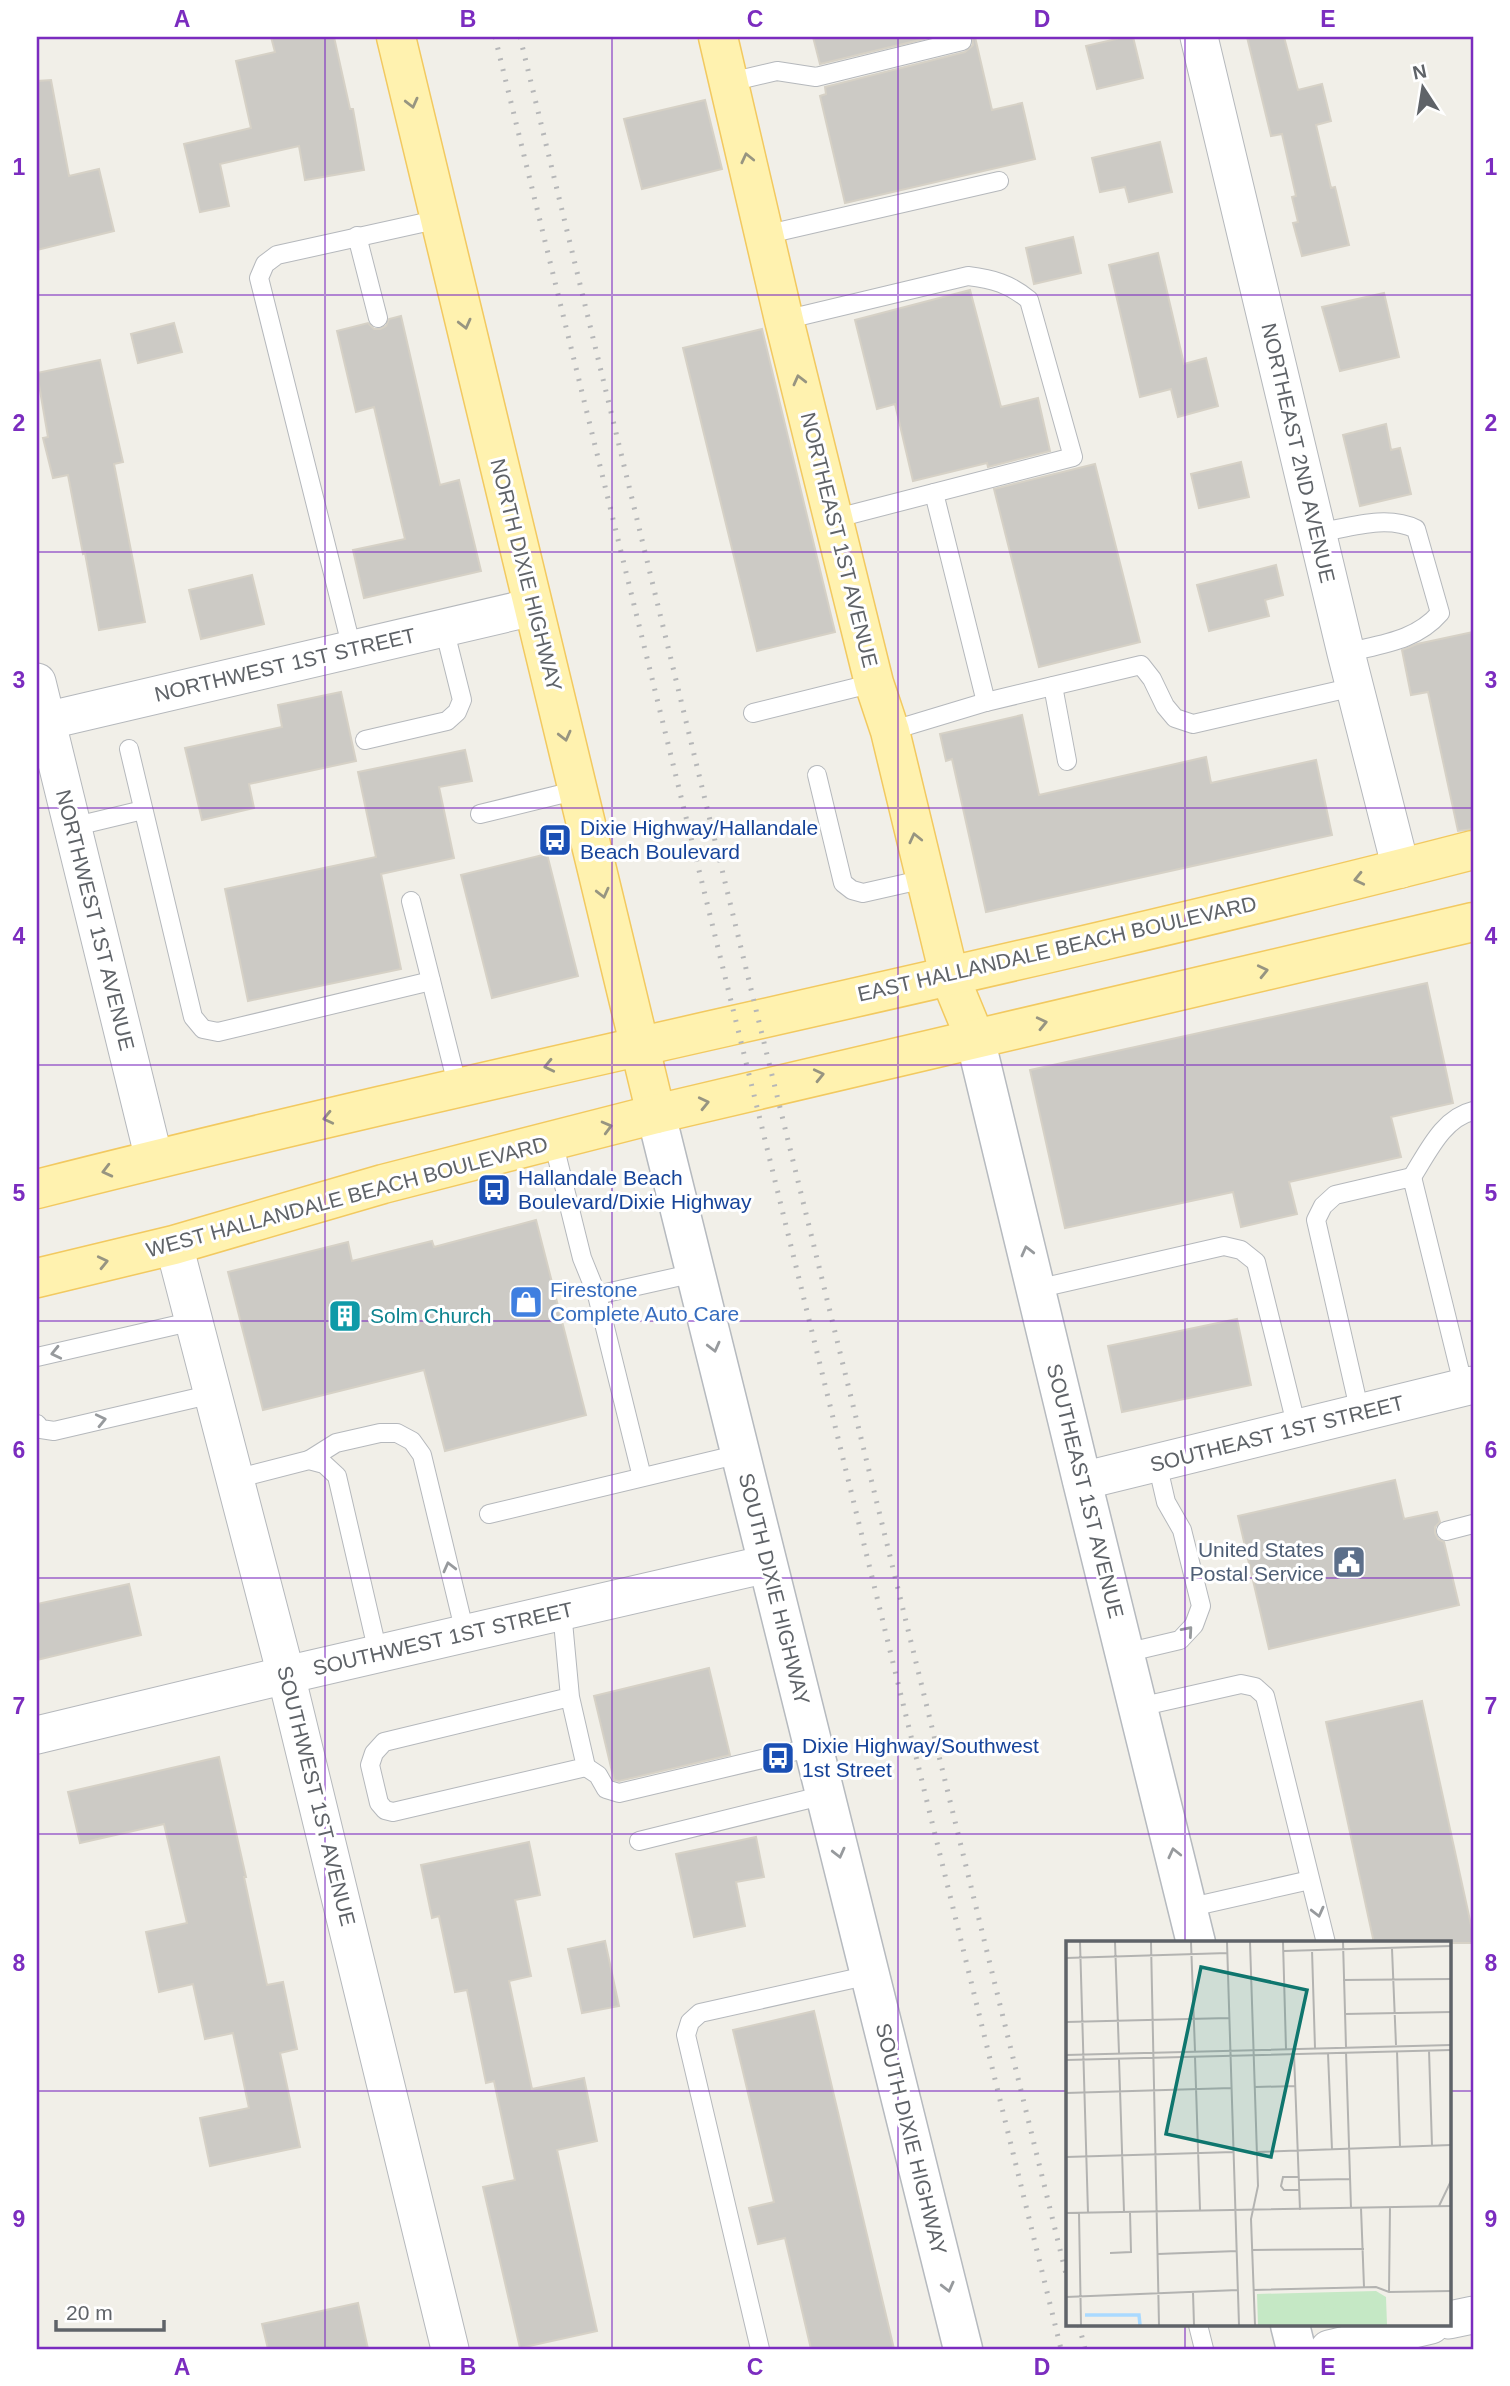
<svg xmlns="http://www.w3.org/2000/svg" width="1510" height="2386" viewBox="0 0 1510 2386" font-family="Helvetica,sans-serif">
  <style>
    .building { fill: #cccac5; stroke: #d6d1c6; stroke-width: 2 }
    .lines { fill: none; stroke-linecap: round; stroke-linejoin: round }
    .service-casing { stroke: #b5b8bc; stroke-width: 20 }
    .minor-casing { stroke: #b5b8bc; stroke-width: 39 }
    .secondary-casing { stroke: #b6babf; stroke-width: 41 }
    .primary-casing { stroke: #f2c960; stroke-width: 41 }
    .service { stroke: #fff; stroke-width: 18 }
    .minor { stroke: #fff; stroke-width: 37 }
    .secondary { stroke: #fff; stroke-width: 38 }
    .primary { stroke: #fff2af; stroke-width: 38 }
    .rail { stroke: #b6b7b8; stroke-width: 5; stroke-dasharray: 2 9; stroke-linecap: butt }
    .oneway { stroke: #979581 }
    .oneway2 { stroke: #979a9d }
    .grid { fill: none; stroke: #7b2cbf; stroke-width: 2; stroke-opacity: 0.55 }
    .labels { text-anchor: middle; stroke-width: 6; stroke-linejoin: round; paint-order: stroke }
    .street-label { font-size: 21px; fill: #5f6368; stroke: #fff }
    .transit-label { font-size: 21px; fill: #164399; stroke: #fff; text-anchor: start }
    .shop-label { font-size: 21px; fill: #366cbe; stroke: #fff; text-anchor: start }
    .culture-label { font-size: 21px; fill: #0d838f; stroke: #fff; text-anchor: start }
    .service-label { font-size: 21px; fill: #4e5e75; stroke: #fff; text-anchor: end }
    .inset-river { fill: none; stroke: #aadaff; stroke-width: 3.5 }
    .inset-road { fill: none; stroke: #b3b3b1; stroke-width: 2 }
    .view { fill: #0f766e; fill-opacity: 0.15; stroke: #0f766e; stroke-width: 3.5 }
    .inset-edge { fill: none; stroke: #5f6368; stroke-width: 3.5 }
    .neatline { fill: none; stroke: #7b2cbf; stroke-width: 2.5 }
    .grid-label { font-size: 23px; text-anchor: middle; font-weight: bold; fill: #7b2cbf }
  </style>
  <rect width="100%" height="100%" fill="#f1efe8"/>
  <!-- building -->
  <g class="building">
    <path d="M 271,37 L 334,37 L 350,109 L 353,109 L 364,170 L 305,180 L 299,146 L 220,164 L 229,206 L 200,212 L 184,144 L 251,128 L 236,61 L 275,52 Z"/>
    <path d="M 813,37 L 932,37 L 820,64 Z"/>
    <path d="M 972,37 L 975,37 L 992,110 L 1022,103 L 1035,159 L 845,203 L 820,96 L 826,94 L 825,87 L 965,52 L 973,45 Z"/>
    <path d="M 1125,37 L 1133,37 L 1143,78 L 1097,89 L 1086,46 Z"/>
    <path d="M 1247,37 L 1284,37 L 1298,90 L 1322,84 L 1331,121 L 1316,125 L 1331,188 L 1335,187 L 1349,245 L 1302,256 L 1293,223 L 1298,222 L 1292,197 L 1296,196 L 1282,134 L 1271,136 Z"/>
    <path d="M 51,80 L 69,176 L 99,169 L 114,231 L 37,250 L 37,81 Z"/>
    <path d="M 705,100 L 722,169 L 642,189 L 624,119 Z"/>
    <path d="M 1160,142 L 1172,192 L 1129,202 L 1125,187 L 1100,192 L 1092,158 Z"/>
    <path d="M 1073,237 L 1081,273 L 1034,284 L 1026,248 Z"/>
    <path d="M 1158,253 L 1184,364 L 1206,358 L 1218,406 L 1178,417 L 1171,389 L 1140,397 L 1109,265 Z"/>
    <path d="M 970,290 L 1001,407 L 1038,398 L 1050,451 L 988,467 L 987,463 L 913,481 L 895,404 L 877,409 L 855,320 Z"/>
    <path d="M 1384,293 L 1399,357 L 1340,371 L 1322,307 Z"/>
    <path d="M 401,316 L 440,485 L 459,480 L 481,571 L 364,598 L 353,550 L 405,539 L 374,407 L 356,412 L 337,331 L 368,323 L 374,329 L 380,329 L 386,326 L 389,319 Z"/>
    <path d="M 174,323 L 182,352 L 138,363 L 131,334 Z"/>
    <path d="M 762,329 L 835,632 L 757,651 L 683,348 Z"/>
    <path d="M 100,360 L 123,462 L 114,464 L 145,622 L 99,630 L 85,553 L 83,554 L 68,475 L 53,478 L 43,438 L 48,437 L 37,373 Z"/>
    <path d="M 1386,424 L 1391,450 L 1400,448 L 1411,494 L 1360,506 L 1343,435 Z"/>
    <path d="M 1241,462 L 1249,497 L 1199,508 L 1191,474 Z"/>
    <path d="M 1095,464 L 1140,642 L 1039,667 L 994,489 Z"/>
    <path d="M 1276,565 L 1283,595 L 1265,600 L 1269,616 L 1209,631 L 1197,585 Z"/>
    <path d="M 252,575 L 264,624 L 201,639 L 189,590 Z"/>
    <path d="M 1473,632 L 1473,829 L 1458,831 L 1428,692 L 1411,695 L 1402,650 L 1417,644 Z"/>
    <path d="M 341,692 L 356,761 L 249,784 L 254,808 L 202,820 L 185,748 L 282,727 L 278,705 Z"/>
    <path d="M 1022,715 L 1039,795 L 1206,757 L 1211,783 L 1316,760 L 1332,835 L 986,912 L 952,759 L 946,761 L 940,734 Z"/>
    <path d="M 465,750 L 472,781 L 439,787 L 454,858 L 381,874 L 401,969 L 248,1001 L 225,889 L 376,857 L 358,772 Z"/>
    <path d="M 547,854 L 578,976 L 492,998 L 461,875 Z"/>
    <path d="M 1427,983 L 1453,1103 L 1391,1117 L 1401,1157 L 1289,1182 L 1297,1214 L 1241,1227 L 1233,1192 L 1065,1228 L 1030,1070 Z"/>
    <path d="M 536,1220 L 586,1415 L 445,1451 L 424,1370 L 263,1410 L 228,1272 L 348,1242 L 352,1261 L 432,1241 L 434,1247 Z"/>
    <path d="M 1237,1319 L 1251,1385 L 1122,1412 L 1108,1346 Z"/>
    <path d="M 1395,1480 L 1404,1519 L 1437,1512 L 1440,1522 L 1435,1527 L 1435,1533 L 1438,1539 L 1444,1542 L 1459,1605 L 1269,1649 L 1238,1516 Z"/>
    <path d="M 129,1584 L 141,1635 L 37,1660 L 37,1604 Z"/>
    <path d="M 709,1668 L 730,1755 L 619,1781 L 614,1780 L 594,1696 Z"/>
    <path d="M 1422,1701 L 1473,1934 L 1473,1943 L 1374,1943 L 1326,1722 Z"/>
    <path d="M 219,1757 L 246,1877 L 244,1877 L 267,1985 L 283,1982 L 297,2049 L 280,2053 L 300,2147 L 210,2166 L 200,2118 L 249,2108 L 233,2033 L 205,2039 L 193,1984 L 159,1992 L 146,1932 L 187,1923 L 164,1824 L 80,1843 L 68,1792 Z"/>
    <path d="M 756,1837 L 764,1877 L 736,1882 L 745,1926 L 694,1937 L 676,1854 Z"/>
    <path d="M 529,1842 L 540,1895 L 515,1900 L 531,1976 L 509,1981 L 532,2089 L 584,2078 L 597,2141 L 557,2150 L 597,2331 L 520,2348 L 483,2187 L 515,2180 L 494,2081 L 486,2083 L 467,1990 L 455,1992 L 439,1916 L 432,1918 L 421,1865 Z"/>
    <path d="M 605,1941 L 619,2006 L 582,2013 L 568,1949 Z"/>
    <path d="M 814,2011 L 894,2349 L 811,2349 L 785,2238 L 758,2244 L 749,2208 L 774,2202 L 733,2030 Z"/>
    <path d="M 358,2303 L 368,2349 L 268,2349 L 262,2324 Z"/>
  </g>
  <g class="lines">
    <defs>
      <g id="service">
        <path d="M 730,82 L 777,71 L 816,77 L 962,41"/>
        <path d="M 764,235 L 999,181"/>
        <path d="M 357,236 L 378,318"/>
        <path d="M 784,320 L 968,276 C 993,279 1010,284 1029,300 L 1073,457 L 833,519"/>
        <path d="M 934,493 L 986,702"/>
        <path d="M 1317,533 C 1348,528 1386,514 1416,529 L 1440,613 C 1416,641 1381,644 1346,653"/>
        <path d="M 352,649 L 259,278 L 265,264 L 277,255 L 440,219"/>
        <path d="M 1053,686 L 1067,761"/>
        <path d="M 753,713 L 874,683"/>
        <path d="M 890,731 L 986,702 L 1141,665 L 1152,679 L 1165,706 L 1175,718 L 1193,724 L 1354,687"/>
        <path d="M 365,740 L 447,721 L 457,712 L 462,700 L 444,628"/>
        <path d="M 129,749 L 193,1017 L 203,1029 L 218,1032 L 431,981"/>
        <path d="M 817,775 L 843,883 L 852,890 L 863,893 L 925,879"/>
        <path d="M 480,814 L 578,790"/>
        <path d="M 72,827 L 143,810"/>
        <path d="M 411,901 L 458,1088"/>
        <path d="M 553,1141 L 582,1258 L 597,1295 L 642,1477"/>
        <path d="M 1412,1177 C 1428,1152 1443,1118 1473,1111"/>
        <path d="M 1036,1289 L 1224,1246 L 1241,1250 L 1256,1262 L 1297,1428"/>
        <path d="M 597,1295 L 695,1273"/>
        <path d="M 37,1357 L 194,1321"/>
        <path d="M 1360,1413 L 1316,1220 L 1323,1206 L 1335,1195 L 1412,1177 L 1464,1388"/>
        <path d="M 37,1424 L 41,1429 L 54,1431 L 213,1394"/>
        <path d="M 309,1460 L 336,1443 L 380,1433 L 397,1433 L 412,1441 L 422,1455 L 465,1633"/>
        <path d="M 235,1479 L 309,1460 L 324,1464 L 337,1476 L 378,1653"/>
        <path d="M 489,1514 L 740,1454"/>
        <path d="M 1446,1531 L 1473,1524"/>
        <path d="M 562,1611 L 570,1697 L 384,1742 L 374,1753 L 370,1765 L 379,1803 L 385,1810 L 393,1812 L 586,1767 L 570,1697"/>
        <path d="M 1125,1653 L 1180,1640 L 1194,1625 L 1201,1606 L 1182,1530 L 1166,1502 L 1157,1463"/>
        <path d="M 1139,1707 L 1241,1684 L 1255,1687 L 1265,1696 L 1326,1943"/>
        <path d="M 586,1767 L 598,1775 L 606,1789 L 619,1793 L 813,1747"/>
        <path d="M 639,1841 L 825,1795"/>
        <path d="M 1187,1908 L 1310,1880"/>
        <path d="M 1198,2325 L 1204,2349"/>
        <path d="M 760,2349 L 686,2035 L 690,2022 L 700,2013 L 870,1975"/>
      </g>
      <g id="minor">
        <path d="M 1199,37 L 1346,653 L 1401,869"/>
        <path d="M 37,682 L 154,1159"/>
        <path d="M 37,723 L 533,607"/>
        <path d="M 174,1245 L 286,1675 L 450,2349"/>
        <path d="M 1082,1481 L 1473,1385"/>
        <path d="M 37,1735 L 286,1675 L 767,1564"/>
        <path d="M 1449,2320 L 1473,2315"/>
        <path d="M 1329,2349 L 1431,2325"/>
      </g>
      <g id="secondary">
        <path d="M 975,1038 L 1082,1481 L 1196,1943"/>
        <path d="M 656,1114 L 963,2349"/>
        <path d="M 1290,2325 L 1296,2349"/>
      </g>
      <g id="primary">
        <path d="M 396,37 L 656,1114"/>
        <path d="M 718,37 L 784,320 L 874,683 L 890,731 L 949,975 L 975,1038"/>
        <path d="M 37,1189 C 514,1068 997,973 1473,850"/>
        <path d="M 37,1278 L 174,1245 L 383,1184 L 656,1114 L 1473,922"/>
      </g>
    </defs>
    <!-- service casing -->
    <use href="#service" class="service-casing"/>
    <!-- minor casing -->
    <use href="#minor" class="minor-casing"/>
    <!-- secondary casing -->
    <use href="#secondary" class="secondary-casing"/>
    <!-- primary casing -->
    <use href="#primary" class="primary-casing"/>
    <!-- service -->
    <use href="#service" class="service"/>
    <!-- minor -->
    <use href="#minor" class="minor"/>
    <!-- secondary -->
    <use href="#secondary" class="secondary"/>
    <!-- primary -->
    <use href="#primary" class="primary"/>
    <!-- rail -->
    <g class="rail">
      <path d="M 495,37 L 1061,2349"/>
      <path d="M 520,37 L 758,1018 L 1067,2278"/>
      <path d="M 1079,2325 L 1085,2349"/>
    </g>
  </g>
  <!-- one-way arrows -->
  <defs><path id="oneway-chevron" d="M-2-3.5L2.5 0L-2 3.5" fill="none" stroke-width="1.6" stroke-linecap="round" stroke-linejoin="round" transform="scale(1.75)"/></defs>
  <g class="oneway">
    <use href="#oneway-chevron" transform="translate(412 103) rotate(76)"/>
    <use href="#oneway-chevron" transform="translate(747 158) rotate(-103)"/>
    <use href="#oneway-chevron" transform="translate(465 324) rotate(76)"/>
    <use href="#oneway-chevron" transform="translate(799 380) rotate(-104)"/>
    <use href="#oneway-chevron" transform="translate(565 736) rotate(76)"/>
    <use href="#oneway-chevron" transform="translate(915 838) rotate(-103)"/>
    <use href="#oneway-chevron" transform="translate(1359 879) rotate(167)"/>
    <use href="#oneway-chevron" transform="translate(603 893) rotate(76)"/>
    <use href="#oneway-chevron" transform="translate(1263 971) rotate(-13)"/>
    <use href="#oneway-chevron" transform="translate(1042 1023) rotate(-13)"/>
    <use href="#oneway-chevron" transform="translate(549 1066) rotate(167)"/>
    <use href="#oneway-chevron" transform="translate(819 1075) rotate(-13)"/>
    <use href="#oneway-chevron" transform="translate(704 1103) rotate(-13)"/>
    <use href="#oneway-chevron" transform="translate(328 1118) rotate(167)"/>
    <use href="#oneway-chevron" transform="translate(607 1127) rotate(-15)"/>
    <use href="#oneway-chevron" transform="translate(107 1171) rotate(166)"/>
    <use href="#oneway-chevron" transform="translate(103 1262) rotate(-13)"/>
  </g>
  <g class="oneway2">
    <use href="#oneway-chevron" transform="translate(1027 1251) rotate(-104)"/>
    <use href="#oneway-chevron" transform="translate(714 1347) rotate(76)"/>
    <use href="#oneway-chevron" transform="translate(56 1353) rotate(167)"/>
    <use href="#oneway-chevron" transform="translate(101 1420) rotate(-13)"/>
    <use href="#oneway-chevron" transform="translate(449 1567) rotate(-104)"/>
    <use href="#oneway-chevron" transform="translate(1188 1631) rotate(-49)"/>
    <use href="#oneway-chevron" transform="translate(839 1853) rotate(76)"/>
    <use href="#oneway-chevron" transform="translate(1174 1853) rotate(-103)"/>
    <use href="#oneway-chevron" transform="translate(1318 1912) rotate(76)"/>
    <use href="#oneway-chevron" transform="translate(948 2287) rotate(76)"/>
  </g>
  <!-- grid -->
  <path class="grid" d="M 325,37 L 325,2349M 612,37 L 612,2349M 898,37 L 898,2349M 1185,37 L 1185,1943M 37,295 L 1473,295M 37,552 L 1473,552M 37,808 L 1473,808M 37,1065 L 1473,1065M 37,1321 L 1473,1321M 37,1578 L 1473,1578M 37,1834 L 1473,1834M 37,2091 L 1067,2091M 1449,2091 L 1473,2091M 1185,2325 L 1185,2349"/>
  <!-- icons -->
  <defs>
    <symbol id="bus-square" viewBox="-11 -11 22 22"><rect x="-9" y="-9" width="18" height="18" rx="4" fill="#1a4fb4" stroke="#fff"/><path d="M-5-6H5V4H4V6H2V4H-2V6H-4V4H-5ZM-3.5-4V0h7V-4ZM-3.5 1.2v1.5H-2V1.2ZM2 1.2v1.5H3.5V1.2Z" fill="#fff"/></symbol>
    <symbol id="shop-square" viewBox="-11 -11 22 22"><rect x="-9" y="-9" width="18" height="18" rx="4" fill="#3f7fe0" stroke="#fff"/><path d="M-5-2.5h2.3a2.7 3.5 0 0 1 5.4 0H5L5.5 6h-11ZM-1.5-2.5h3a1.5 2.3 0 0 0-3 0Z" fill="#fff"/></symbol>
    <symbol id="building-square" viewBox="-11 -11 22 22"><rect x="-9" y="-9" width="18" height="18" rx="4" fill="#0f9aa8" stroke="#fff"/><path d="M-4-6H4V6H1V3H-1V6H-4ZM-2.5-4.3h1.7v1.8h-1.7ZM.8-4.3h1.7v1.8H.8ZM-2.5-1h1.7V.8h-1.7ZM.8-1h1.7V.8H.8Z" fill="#fff"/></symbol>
    <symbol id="civic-square" viewBox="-11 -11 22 22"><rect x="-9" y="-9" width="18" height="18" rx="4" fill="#5c6f8a" stroke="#fff"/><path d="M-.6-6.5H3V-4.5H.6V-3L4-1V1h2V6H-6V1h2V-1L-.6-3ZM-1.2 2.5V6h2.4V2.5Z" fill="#fff"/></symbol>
  </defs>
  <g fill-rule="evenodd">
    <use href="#bus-square" x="536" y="821" width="38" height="38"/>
    <use href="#bus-square" x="475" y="1171" width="38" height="38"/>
    <use href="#shop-square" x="507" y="1283" width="38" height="38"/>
    <use href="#building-square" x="326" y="1297" width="38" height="38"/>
    <use href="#civic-square" x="1330" y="1543" width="38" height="38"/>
    <use href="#bus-square" x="759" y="1739" width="38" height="38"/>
  </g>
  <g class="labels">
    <!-- street labels -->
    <g class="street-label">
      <text transform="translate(1298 453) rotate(77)" y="7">NORTHEAST 2ND AVENUE</text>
      <text transform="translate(839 540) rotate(76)" y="7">NORTHEAST 1ST AVENUE</text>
      <text transform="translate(526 575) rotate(76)" y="7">NORTH DIXIE HIGHWAY</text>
      <text transform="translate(285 665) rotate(-13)" y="7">NORTHWEST 1ST STREET</text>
      <text transform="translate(95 920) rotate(76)" y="7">NORTHWEST 1ST AVENUE</text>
      <text transform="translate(1057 949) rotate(-13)" y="7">EAST HALLANDALE BEACH BOULEVARD</text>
      <text transform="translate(347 1197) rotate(-15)" y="7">WEST HALLANDALE BEACH BOULEVARD</text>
      <text transform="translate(1277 1434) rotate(-14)" y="7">SOUTHEAST 1ST STREET</text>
      <text transform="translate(1085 1491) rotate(76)" y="7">SOUTHEAST 1ST AVENUE</text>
      <text transform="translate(774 1589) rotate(76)" y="7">SOUTH DIXIE HIGHWAY</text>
      <text transform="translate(443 1639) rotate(-13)" y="7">SOUTHWEST 1ST STREET</text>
      <text transform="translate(316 1796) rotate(76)" y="7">SOUTHWEST 1ST AVENUE</text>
      <text transform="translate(911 2139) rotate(76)" y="7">SOUTH DIXIE HIGHWAY</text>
    </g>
    <!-- transit labels -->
    <g class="transit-label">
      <text x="580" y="835">Dixie Highway/Hallandale<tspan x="580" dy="24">Beach Boulevard</tspan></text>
      <text x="518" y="1185">Hallandale Beach<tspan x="518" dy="24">Boulevard/Dixie Highway</tspan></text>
      <text x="802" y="1753">Dixie Highway/Southwest<tspan x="802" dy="24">1st Street</tspan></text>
    </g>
    <!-- shop labels -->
    <g class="shop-label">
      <text x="550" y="1297">Firestone<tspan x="550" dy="24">Complete Auto Care</tspan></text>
    </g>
    <!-- culture labels -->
    <g class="culture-label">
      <text x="370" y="1323">Solm Church</text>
    </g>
    <!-- service labels -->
    <g class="service-label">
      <text x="1324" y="1557">United States<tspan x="1324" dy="24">Postal Service</tspan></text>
    </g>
  </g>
  <!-- overview -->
  <g transform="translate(1066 1941)">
    <rect width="385" height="385" fill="#f1efe8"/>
    <path d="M 310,350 L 320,356 L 321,384 L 192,384 L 191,353 Z" fill="#c5e8c5"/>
    <path d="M 287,352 L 299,352 L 315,361 L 302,384 L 282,384 L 266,370 L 271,361 ZM 258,360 L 259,384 L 236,384 L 235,361 Z" fill="#c5e8c5"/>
    <path class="inset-river" d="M 19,374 L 73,374 L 74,384"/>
    <path class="inset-road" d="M 14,1 L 22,272M 49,1 L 53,112M 85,1 L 93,384M 125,1 L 129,110M 161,1 L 173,384M 184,1 L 192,245 L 185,278 L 189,384M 217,1 L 220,108M 277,1 L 280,106M 326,8 L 330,104M 246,9 L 249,107M 218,10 L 385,5M 0,17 L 162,12M 277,39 L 385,38M 279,73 L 385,71M 0,81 L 163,77M 363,109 L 366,205M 331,110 L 334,206M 280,111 L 285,267M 262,112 L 266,209M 228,113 L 234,269M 0,114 L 385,104M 129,116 L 134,269M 53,118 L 58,271M 0,119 L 385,109M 189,146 L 230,145M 0,152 L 166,147M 191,211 L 385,204M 0,216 L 168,211M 233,236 L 217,236 L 215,245 L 218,249 L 233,249M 233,239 L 284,238M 373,265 L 385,240M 295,267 L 298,346M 0,272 L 385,265M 13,272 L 15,384M 186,309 L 298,308M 44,312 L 65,311 L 64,271M 92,313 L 171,310M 188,349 L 310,346 L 323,351 L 385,350M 127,351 L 128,384M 323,351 L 324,266M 0,356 L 172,349"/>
    <path class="view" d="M 135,26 L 241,49 L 205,216 L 100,193 Z"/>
    <rect width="385" height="385" class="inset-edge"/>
  </g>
  <!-- border -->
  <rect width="1510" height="2386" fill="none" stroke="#ffffff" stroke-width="77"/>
  <!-- north arrow -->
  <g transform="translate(1423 88) rotate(348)" stroke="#ffffff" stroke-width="5" paint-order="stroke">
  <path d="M0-5L12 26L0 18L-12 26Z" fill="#5f6368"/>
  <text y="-10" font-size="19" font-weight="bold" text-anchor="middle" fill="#5f6368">N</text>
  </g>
  <!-- scale -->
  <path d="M56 2320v10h108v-10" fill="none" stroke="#5f6368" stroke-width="3.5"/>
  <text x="66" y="2320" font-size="21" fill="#5f6368" stroke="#ffffff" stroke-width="5" paint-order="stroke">20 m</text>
  <rect x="38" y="38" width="1434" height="2310" class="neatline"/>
  <g class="grid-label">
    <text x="182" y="27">A</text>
    <text x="468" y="27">B</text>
    <text x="755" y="27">C</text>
    <text x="1042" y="27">D</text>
    <text x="1328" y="27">E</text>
    <text x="19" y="175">1</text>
    <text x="1491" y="175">1</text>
    <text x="19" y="431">2</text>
    <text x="1491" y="431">2</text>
    <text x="19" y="688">3</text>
    <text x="1491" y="688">3</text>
    <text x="19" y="944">4</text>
    <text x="1491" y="944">4</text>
    <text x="19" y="1201">5</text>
    <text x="1491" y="1201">5</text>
    <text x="19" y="1458">6</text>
    <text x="1491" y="1458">6</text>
    <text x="19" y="1714">7</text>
    <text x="1491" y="1714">7</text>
    <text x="19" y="1971">8</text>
    <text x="1491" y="1971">8</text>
    <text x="19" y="2227">9</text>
    <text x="1491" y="2227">9</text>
    <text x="182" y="2375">A</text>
    <text x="468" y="2375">B</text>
    <text x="755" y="2375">C</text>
    <text x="1042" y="2375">D</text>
    <text x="1328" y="2375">E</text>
  </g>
</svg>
